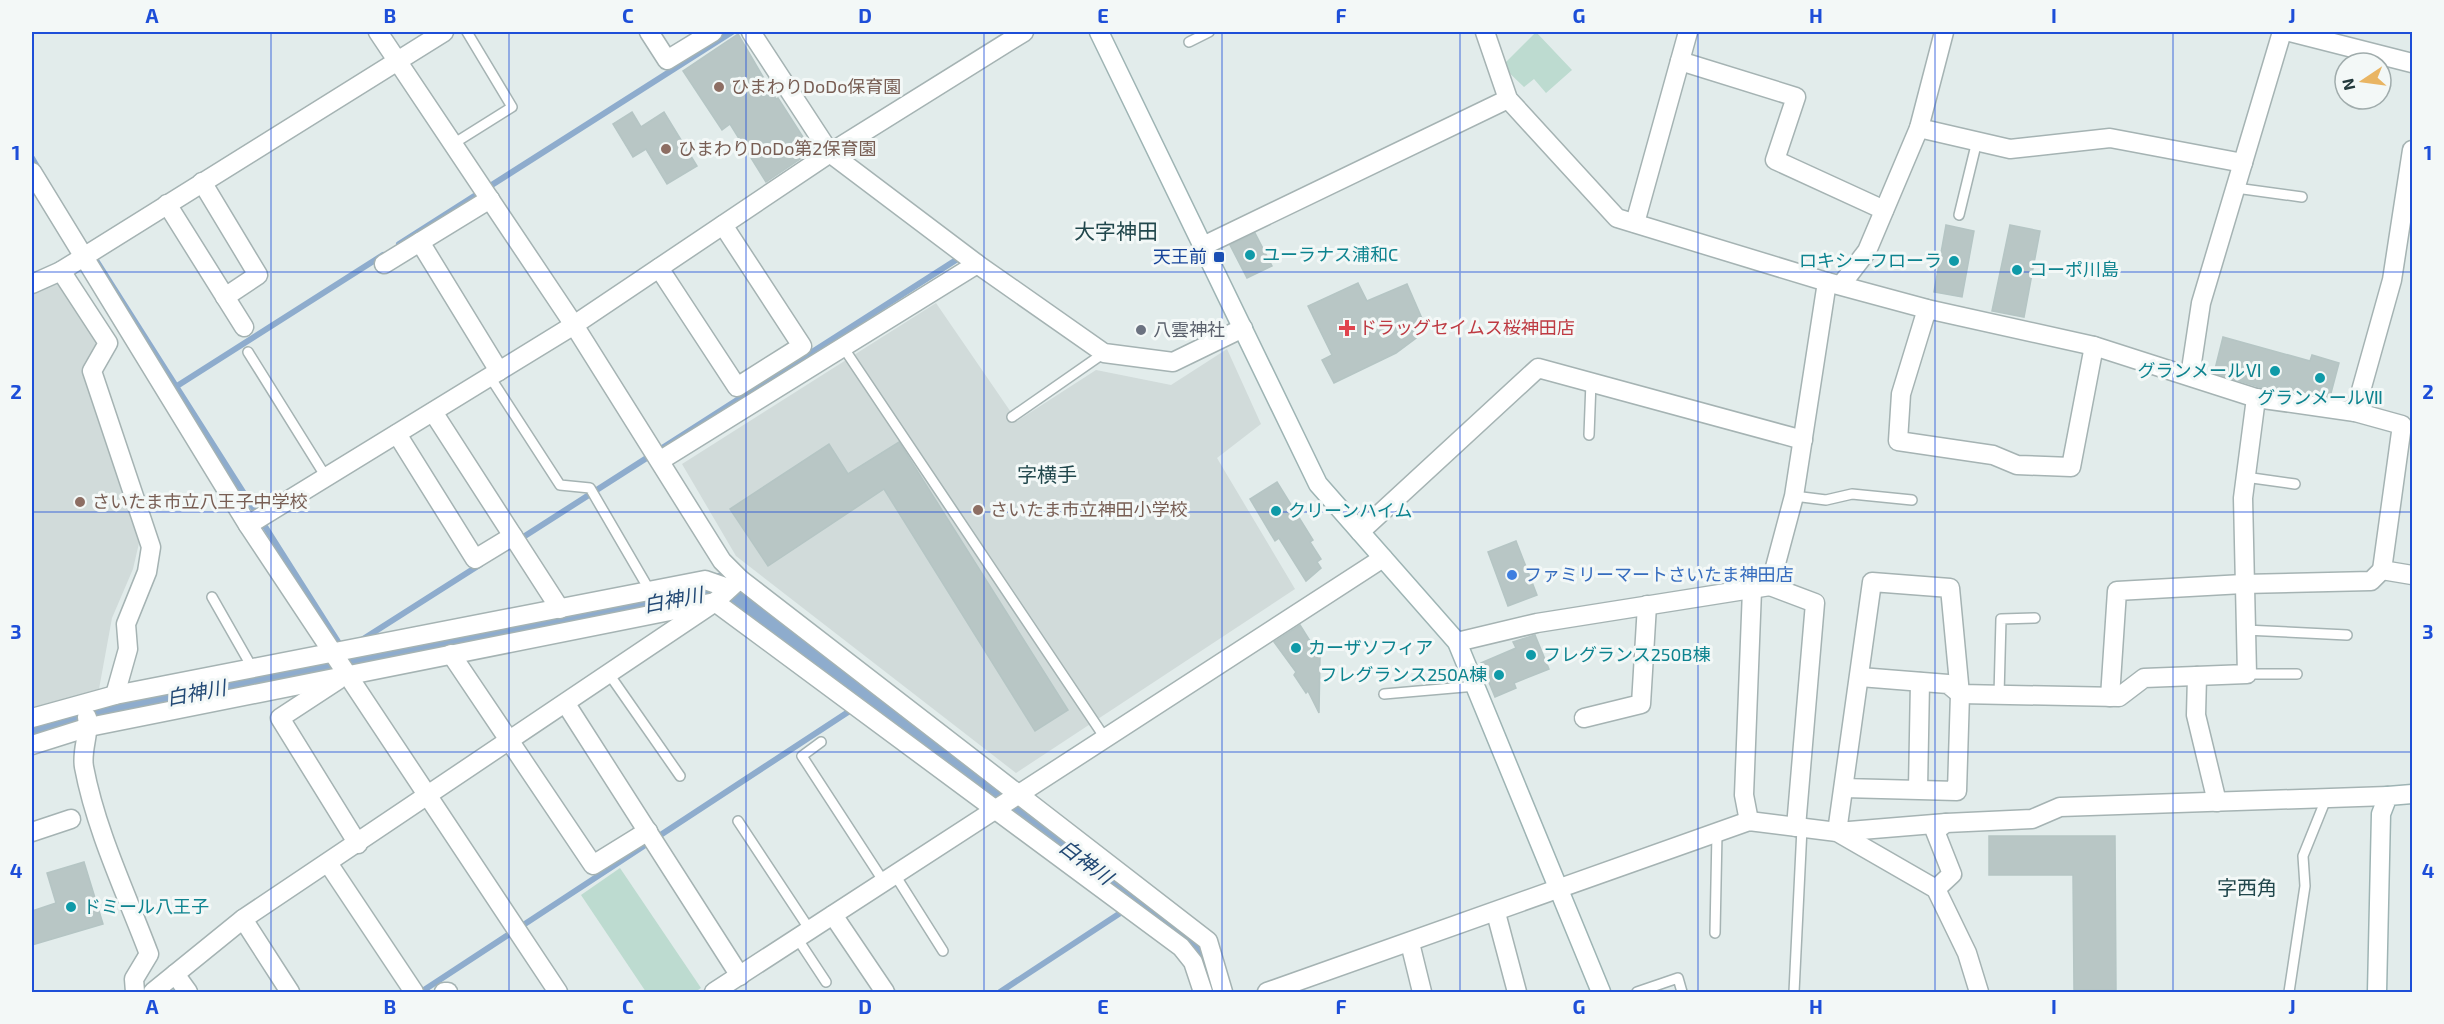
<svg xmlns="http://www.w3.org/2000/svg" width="2444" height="1024" viewBox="0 0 2444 1024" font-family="'Exo 2','Noto Sans JP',sans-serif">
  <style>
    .built { fill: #d1dbda }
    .green { fill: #bddbd0 }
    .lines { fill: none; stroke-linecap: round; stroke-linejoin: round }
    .stream { stroke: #8eaccd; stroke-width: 6 }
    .river { stroke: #8eaccd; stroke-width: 36 }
    .building { fill: #b8c6c5; stroke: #b5c5c4; stroke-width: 1.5 }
    .lane-casing { stroke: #a5b3b3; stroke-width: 12 }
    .street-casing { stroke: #a5b3b3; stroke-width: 21 }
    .secondary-casing { stroke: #9eb4b4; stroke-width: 21 }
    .lane { stroke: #fff; stroke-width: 9 }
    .street { stroke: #fff; stroke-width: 18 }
    .secondary { stroke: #fff; stroke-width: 18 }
    .grid { fill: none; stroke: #1d4ed8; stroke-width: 1.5; stroke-opacity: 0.55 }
    .education-dot { fill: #8d6e63; stroke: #f3f8f7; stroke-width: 2 }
    .culture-dot { fill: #0f9aa8; stroke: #f3f8f7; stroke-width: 2 }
    .transit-dot { fill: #1a4fb4; stroke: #f3f8f7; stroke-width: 2 }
    .health-dot { fill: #e0444e; stroke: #f3f8f7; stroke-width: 2 }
    .worship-dot { fill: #6b7280; stroke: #f3f8f7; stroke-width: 2 }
    .shop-dot { fill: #3f7fe0; stroke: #f3f8f7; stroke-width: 2 }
    .labels { text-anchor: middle; stroke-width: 6; stroke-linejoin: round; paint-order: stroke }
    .education-label { font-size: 18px; fill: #785e54; stroke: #f3f8f7; text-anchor: start }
    .culture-label { font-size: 18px; fill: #0d838f; stroke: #f3f8f7; text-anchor: start }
    .transit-label { font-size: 18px; fill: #164399; stroke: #f3f8f7; text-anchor: end }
    .health-label { font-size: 18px; fill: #be3a42; stroke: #f3f8f7; text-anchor: start }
    .worship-label { font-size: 18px; fill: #5b616d; stroke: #f3f8f7; text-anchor: start }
    .shop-label { font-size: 18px; fill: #366cbe; stroke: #f3f8f7; text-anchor: start }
    .neighbourhood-label { font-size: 20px; fill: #21474c; stroke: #f3f8f7 }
    .water-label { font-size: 20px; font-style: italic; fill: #214874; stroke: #f3f8f7 }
    .quarter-label { font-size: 21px; fill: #21474c; stroke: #f3f8f7 }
    .neatline { fill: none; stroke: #1d4ed8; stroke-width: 2 }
    .grid-label { font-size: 20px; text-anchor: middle; font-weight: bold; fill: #1d4ed8 }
  </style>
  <rect width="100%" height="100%" fill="#e2eceb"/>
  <!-- built -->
  <g class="built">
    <path d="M 57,283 L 99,343 L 84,371 L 118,460 L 139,543 L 133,569 L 112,618 L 99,689 L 32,708 L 32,290 Z"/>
    <path d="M 936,303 L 1017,421 L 1096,370 L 1171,385 L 1227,349 L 1261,424 L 1217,458 L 1295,589 L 1016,773 L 736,556 L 682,464 Z"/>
  </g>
  <!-- green -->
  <g class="green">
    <path d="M 1536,32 L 1572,70 L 1546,93 L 1534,79 L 1524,87 L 1502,66 Z"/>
    <path d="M 620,868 L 701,988 L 695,992 L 646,992 L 581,895 Z"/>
  </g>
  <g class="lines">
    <!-- stream -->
    <g class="stream">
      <path d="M 32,158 L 39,170"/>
      <path d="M 399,244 L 732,32"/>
      <path d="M 96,260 L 351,662"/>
      <path d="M 177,386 L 383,255"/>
      <path d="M 517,541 L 956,260"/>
      <path d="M 360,641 L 481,564"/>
      <path d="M 421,992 L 871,697"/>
      <path d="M 1000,992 L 1137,902"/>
    </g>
    <!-- river -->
    <path class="river" d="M 32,732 L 86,715 L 721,591 L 748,603 L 983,782 L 1068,851 L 1194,944 L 1208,973 L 1213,992"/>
  </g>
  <!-- building -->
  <g class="building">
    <path d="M 738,34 L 776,99 L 778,98 L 803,137 L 800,138 L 809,153 L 766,182 L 730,124 L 722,130 L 683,71 Z"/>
    <path d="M 632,112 L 641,127 L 664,112 L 697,166 L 667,184 L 646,149 L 633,157 L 613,124 Z"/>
    <path d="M 1946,225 L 1974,231 L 1962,297 L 1934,292 Z"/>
    <path d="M 2010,225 L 2040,231 L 2024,317 L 1992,311 Z"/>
    <path d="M 1255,233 L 1272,266 L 1247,278 L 1230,245 Z"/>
    <path d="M 1358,283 L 1367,301 L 1407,284 L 1427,330 L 1396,353 L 1334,383 L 1322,360 L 1332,355 L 1308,306 Z"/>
    <path d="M 2223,337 L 2310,361 L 2312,355 L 2339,363 L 2330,397 L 2286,389 L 2285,391 L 2259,387 L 2214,373 Z"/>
    <path d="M 899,442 L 1068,710 L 1035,731 L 884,489 L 768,566 L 730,509 L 829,444 L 848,474 Z"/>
    <path d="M 1277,482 L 1313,540 L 1310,542 L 1321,559 L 1317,562 L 1321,568 L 1306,581 L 1279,538 L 1275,541 L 1250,499 Z"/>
    <path d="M 1516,541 L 1537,595 L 1508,606 L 1488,552 Z"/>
    <path d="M 1300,625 L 1320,657 L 1319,713 L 1308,691 L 1306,693 L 1294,675 L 1296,672 L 1274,642 Z"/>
    <path d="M 1535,635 L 1549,669 L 1514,683 L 1516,688 L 1495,697 L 1481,663 L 1516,648 L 1513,642 Z"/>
    <path d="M 1989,836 L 2115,836 L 2116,990 L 2074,990 L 2073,875 L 1989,875 Z"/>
    <path d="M 84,862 L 103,924 L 32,945 L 32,911 L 56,903 L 47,873 Z"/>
  </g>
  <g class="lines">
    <defs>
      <g id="lane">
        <path d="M 1189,42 L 1209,32"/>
        <path d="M 453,144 L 512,107 L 467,32"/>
        <path d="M 2236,188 L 2302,197"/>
        <path d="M 1959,215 L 1977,141"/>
        <path d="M 843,347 L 1105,738"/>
        <path d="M 248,352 L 326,477"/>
        <path d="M 490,377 L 560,485 L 590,488 L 650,591"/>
        <path d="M 1012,417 L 1104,353"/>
        <path d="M 1589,435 L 1591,382"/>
        <path d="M 2245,477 L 2295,484"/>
        <path d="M 1794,496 L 1826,500 L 1852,494 L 1912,500"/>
        <path d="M 212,597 L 253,669"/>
        <path d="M 2245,630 L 2347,635"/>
        <path d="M 609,674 L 680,776"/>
        <path d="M 2247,674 L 2297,674"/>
        <path d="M 1384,694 L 1476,686"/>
        <path d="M 1999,695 L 2001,619 L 2035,618"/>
        <path d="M 821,742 L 802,756 L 884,882"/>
        <path d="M 738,821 L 810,930"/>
        <path d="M 895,875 L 943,951"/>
        <path d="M 1715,933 L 1717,833"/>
        <path d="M 797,938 L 826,982"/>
        <path d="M 1637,992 L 1678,978 L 1682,992"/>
        <path d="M 1794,992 L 1802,828"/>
        <path d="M 2289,992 L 2305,886 L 2303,856 L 2326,799"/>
      </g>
      <g id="street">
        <path d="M 378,32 L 574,325 L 722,561 L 740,579 L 1208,941 L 1223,992"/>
        <path d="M 649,32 L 667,60 L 713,32"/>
        <path d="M 751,32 L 830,153 L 977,264 L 1104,353 L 1173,362 L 1243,328"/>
        <path d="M 1485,32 L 1508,99 L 1617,218 L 1827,282 L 1927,309 L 2094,346 L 2256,398 L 2355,412 L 2402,425 L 2382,570 L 2412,575"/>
        <path d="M 2290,32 L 2412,63"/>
        <path d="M 1680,61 L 1796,97 L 1775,160 L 1884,210"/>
        <path d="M 1919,128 L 2010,149 L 2110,138 L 2243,163"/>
        <path d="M 32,172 L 248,525 L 558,992"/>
        <path d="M 202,182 L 258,275 L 225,297"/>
        <path d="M 167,204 L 244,327"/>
        <path d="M 1635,223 L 1688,32"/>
        <path d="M 420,242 L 499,371"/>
        <path d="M 1203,246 L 1508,99"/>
        <path d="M 384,264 L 490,199"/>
        <path d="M 659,268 L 737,387 L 802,346 L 723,225"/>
        <path d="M 61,271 L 108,343 L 92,371 L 151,547 L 147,572 L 126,624 L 128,649 L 115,695"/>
        <path d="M 32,284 L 61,271 L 444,32"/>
        <path d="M 1841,285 L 1867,251 L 1919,128 L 1944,32"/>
        <path d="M 1927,309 L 1901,394 L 1898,441 L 1993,455 L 2017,465 L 2071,467 L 2094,346"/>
        <path d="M 2190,376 L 2201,303 L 2282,32"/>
        <path d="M 433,412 L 560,609"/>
        <path d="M 2355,412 L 2392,280 L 2412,150"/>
        <path d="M 397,434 L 475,559 L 513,536"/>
        <path d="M 661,460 L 977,264"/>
        <path d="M 248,525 L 574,325 L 830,153 L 1024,32"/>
        <path d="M 1360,532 L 1538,368 L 1803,440"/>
        <path d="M 1770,586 L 1815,603 L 1796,827"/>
        <path d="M 1457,642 L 1537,623 L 1770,586 L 1794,496 L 1827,282"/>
        <path d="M 451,654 L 593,865 L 648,831"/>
        <path d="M 2197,676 L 2196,715 L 2217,802"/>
        <path d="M 1860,677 L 1948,684 L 1960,694 L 2119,697 L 2144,678 L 2247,674 L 2243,498 L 2256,398"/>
        <path d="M 338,680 L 280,718 L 358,844"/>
        <path d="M 2110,697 L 2117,591 L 2243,584 L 2371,581 L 2382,570"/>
        <path d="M 566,704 L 740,976"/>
        <path d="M 87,717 C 90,734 81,750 84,767 C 96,831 126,893 149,954 L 134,979 L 135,992"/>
        <path d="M 32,718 L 115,695 L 705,580 L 728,588"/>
        <path d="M 1584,718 L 1641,704 L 1647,605"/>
        <path d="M 32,745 L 89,727 L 715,602 L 1181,947 L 1193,962 L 1203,992"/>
        <path d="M 1844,788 L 1957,791 L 1960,694 L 1950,588 L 1872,582 L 1837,832 L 1946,823"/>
        <path d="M 1918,789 L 1920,682"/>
        <path d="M 1749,821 L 1744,795 L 1752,590"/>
        <path d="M 32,832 L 71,819"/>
        <path d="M 328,863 L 414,992"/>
        <path d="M 1936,889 L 1952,874 L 1935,831 L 1946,823 L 2032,819 L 2060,807 L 2388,796"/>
        <path d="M 1496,913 L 1517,992"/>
        <path d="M 833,915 L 885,992"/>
        <path d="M 243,919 L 290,992"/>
        <path d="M 1410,943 L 1422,992"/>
        <path d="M 175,974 L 188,992"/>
        <path d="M 153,992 L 243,919 L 715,602 L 740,579"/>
        <path d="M 444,992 L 448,992"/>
        <path d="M 714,992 L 1383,558"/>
        <path d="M 1267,992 L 1749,821 L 1837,832 L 1936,889 L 1967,953 L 1979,992"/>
      </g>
      <g id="secondary">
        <path d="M 1099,32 L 1318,484 L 1457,642 L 1601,992"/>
        <path d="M 2377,992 L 2381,814 L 2388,796 L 2412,794"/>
      </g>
    </defs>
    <!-- lane casing -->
    <use href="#lane" class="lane-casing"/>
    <!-- street casing -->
    <use href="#street" class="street-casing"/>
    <!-- secondary casing -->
    <use href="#secondary" class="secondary-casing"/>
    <!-- lane -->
    <use href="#lane" class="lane"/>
    <!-- street -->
    <use href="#street" class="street"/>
    <!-- secondary -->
    <use href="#secondary" class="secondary"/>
  </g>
  <!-- grid -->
  <path class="grid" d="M 271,32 L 271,992M 509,32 L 509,992M 746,32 L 746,992M 984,32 L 984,992M 1222,32 L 1222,992M 1460,32 L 1460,992M 1698,32 L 1698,992M 1935,32 L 1935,992M 2173,32 L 2173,992M 32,272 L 2412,272M 32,512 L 2412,512M 32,752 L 2412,752"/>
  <!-- markers -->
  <g class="education-dot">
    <circle cx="719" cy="87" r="6"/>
    <circle cx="666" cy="149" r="6"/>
    <circle cx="80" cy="502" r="6"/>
    <circle cx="978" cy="510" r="6"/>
  </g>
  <g class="culture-dot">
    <circle cx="1250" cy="255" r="6"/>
    <circle cx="1954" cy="261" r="6"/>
    <circle cx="2017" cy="270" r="6"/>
    <circle cx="2275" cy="371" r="6"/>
    <circle cx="2320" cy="378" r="6"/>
    <circle cx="1276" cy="511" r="6"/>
    <circle cx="1296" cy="648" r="6"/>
    <circle cx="1531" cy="655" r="6"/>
    <circle cx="1499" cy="675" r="6"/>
    <circle cx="71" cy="907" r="6"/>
  </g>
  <rect class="transit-dot" x="1213" y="251" width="12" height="12" rx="3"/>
  <path class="health-dot" d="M1344 319h6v6h6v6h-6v6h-6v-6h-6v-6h6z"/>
  <circle class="worship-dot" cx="1141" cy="330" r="6"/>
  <circle class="shop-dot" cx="1512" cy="575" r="6"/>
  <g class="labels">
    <!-- education labels -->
    <g class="education-label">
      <text x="731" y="93">ひまわりDoDo保育園</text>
      <text x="678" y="155">ひまわりDoDo第2保育園</text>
      <text x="92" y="508">さいたま市立八王子中学校</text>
      <text x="990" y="516">さいたま市立神田小学校</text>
    </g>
    <!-- culture labels -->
    <g class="culture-label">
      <text x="1262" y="261">ユーラナス浦和C</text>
      <text x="1942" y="267" text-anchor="end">ロキシーフローラ</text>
      <text x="2029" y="276">コーポ川島</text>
      <text x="2263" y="377" text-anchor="end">グランメールⅥ</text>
      <text x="2320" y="404" text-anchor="middle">グランメールⅦ</text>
      <text x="1288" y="517">クリーンハイム</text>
      <text x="1308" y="654">カーザソフィア</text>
      <text x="1543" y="661">フレグランス250B棟</text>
      <text x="1487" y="681" text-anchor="end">フレグランス250A棟</text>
      <text x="83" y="913">ドミール八王子</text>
    </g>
    <!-- transit labels -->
    <g class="transit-label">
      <text x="1207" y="263">天王前</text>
    </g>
    <!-- health labels -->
    <g class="health-label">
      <text x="1359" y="334">ドラッグセイムス桜神田店</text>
    </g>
    <!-- worship labels -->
    <g class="worship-label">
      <text x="1153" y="336">八雲神社</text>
    </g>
    <!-- shop labels -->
    <g class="shop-label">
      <text x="1524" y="581">ファミリーマートさいたま神田店</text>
    </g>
    <!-- neighbourhood labels -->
    <g class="neighbourhood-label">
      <text x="1047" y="482">字横手</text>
      <text x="2247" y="895">字西角</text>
    </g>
    <!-- water labels -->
    <g class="water-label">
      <text transform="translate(673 600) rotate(-11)" y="7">白神川</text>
      <text transform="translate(196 693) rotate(-11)" y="7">白神川</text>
      <text transform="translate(1086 862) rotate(37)" y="7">白神川</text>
    </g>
    <!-- quarter labels -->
    <g class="quarter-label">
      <text x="1116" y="239">大字神田</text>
    </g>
  </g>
  <!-- border -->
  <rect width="2444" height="1024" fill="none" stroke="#f3f8f7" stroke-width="66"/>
  <!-- north arrow -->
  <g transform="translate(2363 81) rotate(257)"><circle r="28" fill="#f3f8f7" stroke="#a0acac" stroke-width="1.5"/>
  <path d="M0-4.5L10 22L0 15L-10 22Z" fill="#e9b563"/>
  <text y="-9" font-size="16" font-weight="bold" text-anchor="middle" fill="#23393c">N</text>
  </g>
  <rect x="33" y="33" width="2378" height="958" class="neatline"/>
  <g class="grid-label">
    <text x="152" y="23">A</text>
    <text x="390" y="23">B</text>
    <text x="628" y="23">C</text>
    <text x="865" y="23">D</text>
    <text x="1103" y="23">E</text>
    <text x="1341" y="23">F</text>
    <text x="1579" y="23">G</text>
    <text x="1816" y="23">H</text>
    <text x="2054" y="23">I</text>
    <text x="2292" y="23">J</text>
    <text x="16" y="160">1</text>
    <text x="2428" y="160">1</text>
    <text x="16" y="399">2</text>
    <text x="2428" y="399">2</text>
    <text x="16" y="639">3</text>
    <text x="2428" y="639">3</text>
    <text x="16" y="878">4</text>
    <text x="2428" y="878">4</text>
    <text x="152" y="1014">A</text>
    <text x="390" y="1014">B</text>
    <text x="628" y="1014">C</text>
    <text x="865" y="1014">D</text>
    <text x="1103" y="1014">E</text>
    <text x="1341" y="1014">F</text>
    <text x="1579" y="1014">G</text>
    <text x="1816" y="1014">H</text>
    <text x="2054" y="1014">I</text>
    <text x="2292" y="1014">J</text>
  </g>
</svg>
